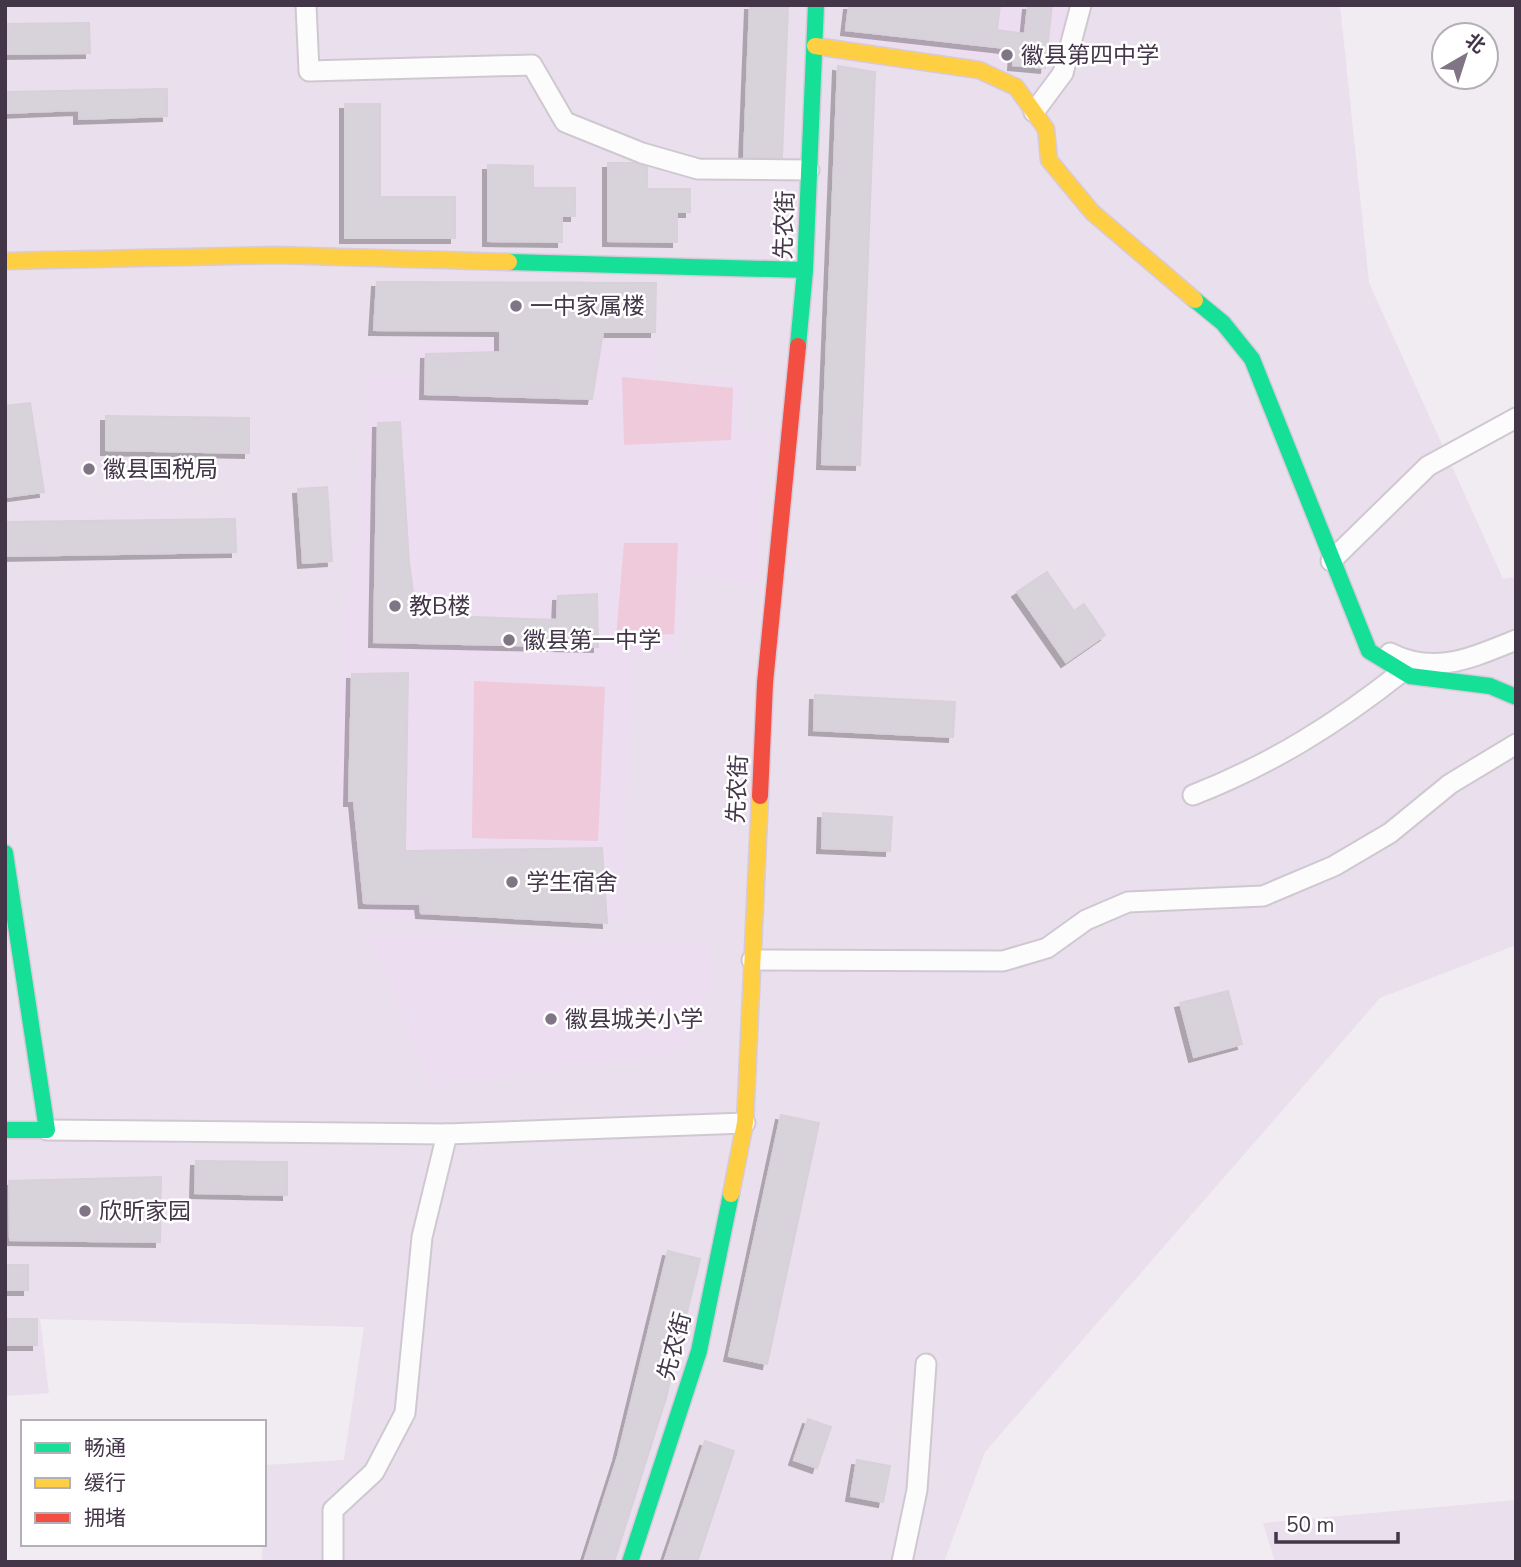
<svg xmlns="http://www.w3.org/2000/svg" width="1521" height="1567" viewBox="0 0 1521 1567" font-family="'Nunito Sans','Noto Sans SC',sans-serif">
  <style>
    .residential { fill: #eadfec }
    .education { fill: #edddf0 }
    .green { fill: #eecadb }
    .building { fill: #d8d2da; stroke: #d8d1da; stroke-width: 2; filter: url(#shadow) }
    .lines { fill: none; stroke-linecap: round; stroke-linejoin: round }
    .street-casing { stroke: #cfc8d1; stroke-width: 23 }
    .fast-casing { stroke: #d8cadb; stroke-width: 19 }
    .slow-casing { stroke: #d8cadb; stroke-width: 19 }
    .jam-casing { stroke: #d8cadb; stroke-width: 19 }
    .street { stroke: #fdfcfd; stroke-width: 19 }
    .fast { stroke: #16e098; stroke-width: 16 }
    .slow { stroke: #ffcf43; stroke-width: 16 }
    .jam { stroke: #f24e42; stroke-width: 16 }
    .poi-dot { fill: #807584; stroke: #fff; stroke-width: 2.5 }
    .labels { text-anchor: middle; stroke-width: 5; stroke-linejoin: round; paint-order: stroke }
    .poi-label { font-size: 23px; fill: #433649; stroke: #fff; text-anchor: start }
    .street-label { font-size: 23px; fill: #433649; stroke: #fff }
  </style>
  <defs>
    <filter id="shadow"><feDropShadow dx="-5" dy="5" stdDeviation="0" flood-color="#0004"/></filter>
  </defs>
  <rect width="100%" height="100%" fill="#f1ebf2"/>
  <!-- residential -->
  <g class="residential">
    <path d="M 5,5 L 1340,5 L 1369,283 L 1503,579 L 1516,577 L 1516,945 L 1380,998 L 985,1452 L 944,1562 L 262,1562 L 266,1465 L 344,1460 L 364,1327 L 40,1319 L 49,1393 L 5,1396 Z"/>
    <path d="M 1516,1500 L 1516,1562 L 1275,1562 L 1263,1523 Z"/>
  </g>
  <!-- education -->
  <g class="education">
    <path d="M 844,5 L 1072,5 L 1061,74 L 841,37 Z"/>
    <path d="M 653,341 L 655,381 L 743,380 L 739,434 L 767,434 L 760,584 L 687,575 L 678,651 L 633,656 L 620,919 L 362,919 L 346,822 L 338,800 L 339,628 L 349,592 L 372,372 L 418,373 L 418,343 Z"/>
    <path d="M 370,934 L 707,945 L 713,986 L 681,1052 L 431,1086 Z"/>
  </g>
  <!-- green -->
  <g class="green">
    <path d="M 622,377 L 733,388 L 731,440 L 624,445 Z"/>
    <path d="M 624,543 L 678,543 L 674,634 L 616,637 Z"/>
    <path d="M 474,681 L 605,687 L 598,841 L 472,838 Z"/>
  </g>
  <!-- building -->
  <g class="building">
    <path d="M 750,5 L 788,5 L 782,158 L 744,157 Z"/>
    <path d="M 849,5 L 1000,5 L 997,30 L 1025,34 L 1028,5 L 1052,5 L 1045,68 L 1013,65 L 1014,49 L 846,30 Z"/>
    <path d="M 89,23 L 90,53 L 5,54 L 5,24 Z"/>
    <path d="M 838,66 L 875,72 L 860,465 L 822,464 Z"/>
    <path d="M 167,89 L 167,116 L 79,119 L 79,110 L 5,113 L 5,92 Z"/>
    <path d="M 345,104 L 380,104 L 380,197 L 455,197 L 455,238 L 345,238 Z"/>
    <path d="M 608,163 L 634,163 L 647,167 L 647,189 L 690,189 L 690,212 L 677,212 L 677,242 L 608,241 Z"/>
    <path d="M 488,165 L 533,166 L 533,188 L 575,188 L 575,216 L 562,216 L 562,242 L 488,241 Z"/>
    <path d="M 377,282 L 656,283 L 655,332 L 603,332 L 592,399 L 425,394 L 426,354 L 500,352 L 500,331 L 374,330 Z"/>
    <path d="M 30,403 L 44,492 L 5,497 L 5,406 Z"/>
    <path d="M 106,416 L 249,418 L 249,453 L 106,450 Z"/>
    <path d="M 400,422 L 409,562 L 416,615 L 557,620 L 558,596 L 597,594 L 598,647 L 374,642 L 378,423 Z"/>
    <path d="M 327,487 L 332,561 L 303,563 L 298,489 Z"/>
    <path d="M 235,519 L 236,552 L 5,556 L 5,522 Z"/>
    <path d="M 1047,572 L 1074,611 L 1084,604 L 1105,635 L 1066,662 L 1017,592 Z"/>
    <path d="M 408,673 L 405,851 L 602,848 L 607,923 L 421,913 L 420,904 L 364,903 L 354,801 L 349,801 L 352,674 Z"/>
    <path d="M 815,695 L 955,702 L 953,737 L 814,730 Z"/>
    <path d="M 823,813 L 892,817 L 890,851 L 822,848 Z"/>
    <path d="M 1228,991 L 1242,1044 L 1194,1057 L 1180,1003 Z"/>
    <path d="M 781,1115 L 819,1123 L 767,1364 L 729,1356 Z"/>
    <path d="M 196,1161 L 287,1162 L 287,1195 L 195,1193 Z"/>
    <path d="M 161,1177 L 160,1242 L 10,1240 L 9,1181 Z"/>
    <path d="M 668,1251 L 700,1259 L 666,1398 L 614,1562 L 584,1562 L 618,1456 Z"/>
    <rect x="5" y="1265" width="23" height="25"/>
    <rect x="5" y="1319" width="32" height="26"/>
    <path d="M 808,1419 L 831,1427 L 817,1468 L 794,1460 Z"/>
    <path d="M 705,1441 L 734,1451 L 697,1562 L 664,1562 Z"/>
    <path d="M 857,1460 L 890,1466 L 883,1502 L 851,1496 Z"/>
  </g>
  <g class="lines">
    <defs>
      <g id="street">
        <path d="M 306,5 L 309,71 L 532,65 L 565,122 L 642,153 L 698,169 L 809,170"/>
        <path d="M 1034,112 L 1063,73 L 1081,5"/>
        <path d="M 1331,561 L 1428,466 L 1516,418"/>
        <path d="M 1390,653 C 1435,676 1473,657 1516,640"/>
        <path d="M 1193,795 C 1272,764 1336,724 1403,671"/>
        <path d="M 752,960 L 1003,961 L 1047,948 L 1086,920 L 1128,902 L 1263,896 L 1334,866 L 1390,833 L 1450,784 L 1516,744"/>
        <path d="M 47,1130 L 447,1134 L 745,1123"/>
        <path d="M 333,1562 L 333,1510 L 374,1472 L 405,1413 L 422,1237 L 447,1134"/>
        <path d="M 902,1562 L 917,1490 L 926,1364"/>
      </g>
      <g id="fast">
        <path d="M 509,262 L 805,270"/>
        <path d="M 1195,300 L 1223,323 L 1252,359 L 1369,651 L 1410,676 L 1490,686 L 1516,697"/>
        <path d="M 798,346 L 805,270 L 816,5"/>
        <path d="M 5,853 L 47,1130 L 5,1130"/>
        <path d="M 630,1562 L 699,1351 L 731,1194"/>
      </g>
      <g id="slow">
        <path d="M 815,46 L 979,70 L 1016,87 L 1046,129 L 1049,160 L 1092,212 L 1195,300"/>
        <path d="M 5,261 L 275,255 L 509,262"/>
        <path d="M 731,1194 L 745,1123 L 760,796"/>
      </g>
      <path id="jam" d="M 760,796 L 765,683 L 798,346"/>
    </defs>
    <!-- street casing -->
    <use href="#street" class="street-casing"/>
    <!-- fast casing -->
    <use href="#fast" class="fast-casing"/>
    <!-- slow casing -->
    <use href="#slow" class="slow-casing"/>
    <!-- jam casing -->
    <use href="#jam" class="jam-casing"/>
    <!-- street -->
    <use href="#street" class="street"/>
    <!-- fast -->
    <use href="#fast" class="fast"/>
    <!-- slow -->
    <use href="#slow" class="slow"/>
    <!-- jam -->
    <use href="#jam" class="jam"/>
  </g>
  <!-- markers -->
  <g class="poi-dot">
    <circle cx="1007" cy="55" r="7"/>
    <circle cx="516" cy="306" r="7"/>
    <circle cx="89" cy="469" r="7"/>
    <circle cx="395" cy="606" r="7"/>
    <circle cx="509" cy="640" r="7"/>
    <circle cx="512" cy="882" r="7"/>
    <circle cx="551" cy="1019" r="7"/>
    <circle cx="85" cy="1211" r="7"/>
  </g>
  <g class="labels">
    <!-- poi labels -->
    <g class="poi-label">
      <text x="1021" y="63">徽县第四中学</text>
      <text x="530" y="314">一中家属楼</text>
      <text x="103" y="477">徽县国税局</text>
      <text x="409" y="614">教B楼</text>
      <text x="523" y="648">徽县第一中学</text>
      <text x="526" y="890">学生宿舍</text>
      <text x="565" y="1027">徽县城关小学</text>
      <text x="99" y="1219">欣昕家园</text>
    </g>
    <!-- street labels -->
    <g class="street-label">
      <text transform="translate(784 225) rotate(-88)" y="8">先农街</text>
      <text transform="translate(737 789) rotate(-87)" y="8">先农街</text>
      <text transform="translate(674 1346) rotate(-75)" y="8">先农街</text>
    </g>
  </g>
  <!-- border -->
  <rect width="1521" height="1567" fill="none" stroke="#433649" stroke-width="14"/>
  <!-- legend -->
  <rect x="21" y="1420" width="245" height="126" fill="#ffffff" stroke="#b4afb6" stroke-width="2"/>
  <rect x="35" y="1443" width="35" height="10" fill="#16e098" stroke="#b4afb6" stroke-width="2"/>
  <text x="84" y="1455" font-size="21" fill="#433649">畅通</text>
  <rect x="35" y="1478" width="35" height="10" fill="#ffcf43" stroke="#b4afb6" stroke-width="2"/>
  <text x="84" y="1490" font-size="21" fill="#433649">缓行</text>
  <rect x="35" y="1513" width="35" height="10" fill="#f24e42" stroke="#b4afb6" stroke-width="2"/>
  <text x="84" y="1525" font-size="21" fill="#433649">拥堵</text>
  <!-- north arrow -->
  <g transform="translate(1465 56) rotate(39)"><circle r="33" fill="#ffffff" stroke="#b4afb6" stroke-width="2"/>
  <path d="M0-5L12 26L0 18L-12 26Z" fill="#807584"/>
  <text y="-10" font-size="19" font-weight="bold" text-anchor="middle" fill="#433649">北</text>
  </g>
  <!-- scale -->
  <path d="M1276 1532v10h122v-10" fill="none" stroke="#433649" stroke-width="3.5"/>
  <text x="1286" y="1532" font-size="21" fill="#433649" stroke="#ffffff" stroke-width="5" paint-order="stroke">50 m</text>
</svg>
